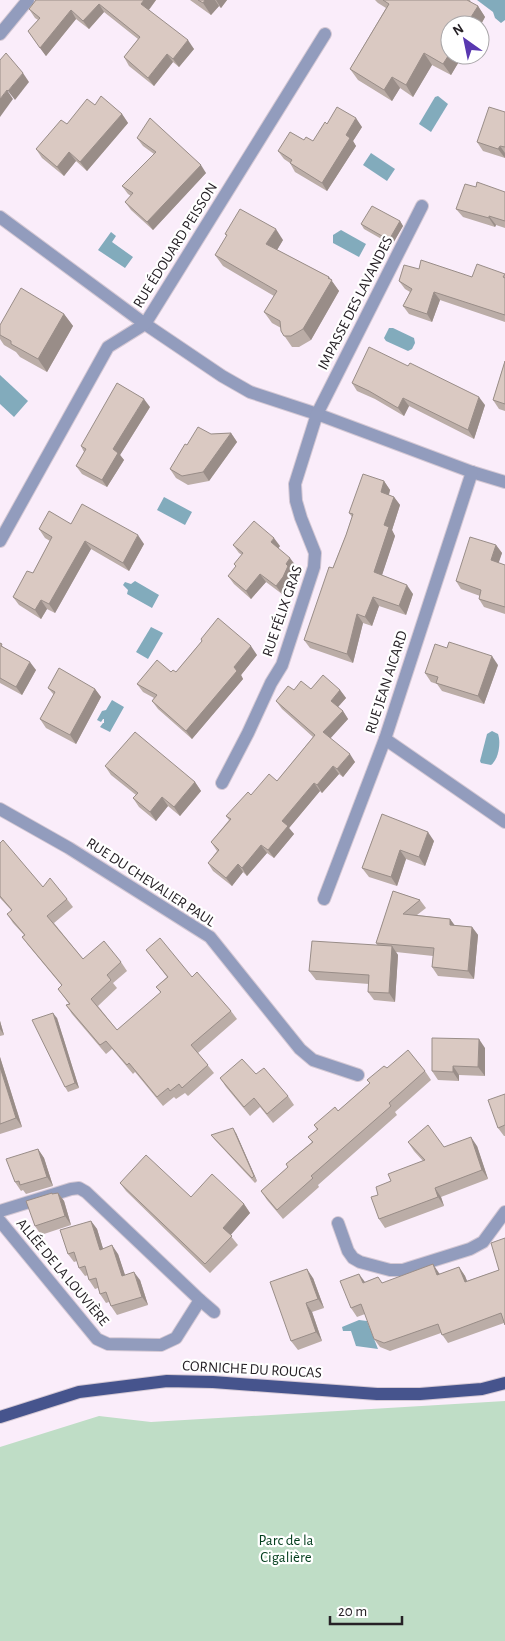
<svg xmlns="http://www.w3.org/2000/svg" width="505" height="1641" viewBox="0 0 505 1641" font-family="'Alegreya Sans',sans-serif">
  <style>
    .green { fill: #bfddc6 }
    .water { fill: #82abbc }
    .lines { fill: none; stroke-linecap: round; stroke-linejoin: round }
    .minor-casing { stroke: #d4c8d4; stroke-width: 14 }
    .major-casing { stroke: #d4c8d4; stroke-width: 14 }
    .minor { stroke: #929cbd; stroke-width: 12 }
    .major { stroke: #46548d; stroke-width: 12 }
    .wall { fill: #bbada7 }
    .shaded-wall { fill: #998d88 }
    .building { fill: #dac9c2; stroke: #998d88 }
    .labels { text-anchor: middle; stroke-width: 4.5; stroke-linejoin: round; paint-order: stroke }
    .street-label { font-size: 15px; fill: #262126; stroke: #fff }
    .park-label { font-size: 15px; fill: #023d1c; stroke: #fff }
  </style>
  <rect width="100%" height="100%" fill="#faedfa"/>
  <!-- green -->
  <path class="green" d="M 505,1401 L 505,1641 L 0,1641 L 0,1447 L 99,1416 L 151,1422 Z"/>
  <!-- water -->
  <g class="water">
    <path d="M 477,0 L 505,0 L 505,20 L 501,23 L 495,18 L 493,12 Z"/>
    <path d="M 438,96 L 448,104 L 431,132 L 419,124 L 435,97 Z"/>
    <path d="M 371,153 L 395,169 L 387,181 L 363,165 Z"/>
    <path d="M 341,230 L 366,244 L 359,257 L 333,243 L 333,235 Z"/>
    <path d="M 111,232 L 116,236 L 112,242 L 133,257 L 125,268 L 98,250 Z"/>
    <path d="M 389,328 L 393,328 L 414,338 L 415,343 L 412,349 L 408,351 L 386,341 L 384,338 Z"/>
    <path d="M 0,375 L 28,401 L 14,417 L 0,404 Z"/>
    <path d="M 164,497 L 192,512 L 185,525 L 157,510 Z"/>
    <path d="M 135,581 L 159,595 L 152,608 L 127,594 L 128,590 L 123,585 L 125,582 L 131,584 Z"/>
    <path d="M 151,627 L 163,633 L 148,659 L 136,652 Z"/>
    <path d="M 112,700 L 124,707 L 110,732 L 100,727 L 103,723 L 104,723 L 104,719 L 103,719 L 101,722 L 97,720 L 102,711 L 106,710 Z"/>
    <path d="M 492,731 L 498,734 C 501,742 499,759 491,765 L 481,763 L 480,761 L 487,734 Z"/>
    <path d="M 359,1320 L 367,1321 L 378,1349 L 356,1346 L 351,1331 L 343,1331 L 342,1327 Z"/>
  </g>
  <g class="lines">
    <defs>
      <g id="minor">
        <path d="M 0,34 L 28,0"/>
        <path d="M 0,217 L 145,324 L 222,376 L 250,392 L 317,414 L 472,472 L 505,482"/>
        <path d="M 0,541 L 108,347 L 145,324 L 325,34"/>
        <path d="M 385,739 L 505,822"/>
        <path d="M 222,783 L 248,733 L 271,683 L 282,665 L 314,567 L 315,553 L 301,518 L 296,501 L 295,484 L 317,414 L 422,206"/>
        <path d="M 0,809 L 69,848 L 210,937 L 300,1049 L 313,1060 L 358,1075"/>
        <path d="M 324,899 L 385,739 L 472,472"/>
        <path d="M 0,1211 L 71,1189 L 79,1188 L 86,1192 L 200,1300 L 176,1338 L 161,1345 L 108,1344 L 97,1339 L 0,1221"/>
        <path d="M 338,1223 L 348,1251 L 353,1258 L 360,1262 L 390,1270 L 403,1270 L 470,1249 L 483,1242 L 505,1212"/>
        <path d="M 200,1300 L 214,1312"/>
      </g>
      <path id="major" d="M 0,1417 L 79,1392 L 167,1381 L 213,1382 L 377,1394 L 420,1394 L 482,1389 L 505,1383"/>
    </defs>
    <!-- minor casing -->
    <use href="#minor" class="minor-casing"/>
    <!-- major casing -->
    <use href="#major" class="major-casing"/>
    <!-- minor -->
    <use href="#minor" class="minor"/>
    <!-- major -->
    <use href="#major" class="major"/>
  </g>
  <!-- wall -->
  <g class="wall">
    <path d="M 36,0 L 156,0 L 149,10 L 194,49 L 179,67 L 173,62 L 154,86 L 129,66 L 124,57 L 138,39 L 104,12 L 89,29 L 76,19 L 46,56 L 28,31 L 38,20 L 35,18 L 29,9 Z"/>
    <path d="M 190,0 L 227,0 L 221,8 L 219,6 L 211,15 Z"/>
    <path d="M 375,0 L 470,0 L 471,3 L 478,6 L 485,17 L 480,26 L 480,25 L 451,75 L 432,65 L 413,97 L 400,88 L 392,101 L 358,80 L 350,69 L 386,8 L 378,3 Z"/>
    <path d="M 95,105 L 122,114 L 128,123 L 87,171 L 76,161 L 64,176 L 42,158 L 36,149 L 67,124 Z"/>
    <path d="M 505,112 L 505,158 L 483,151 L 477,142 Z"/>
    <path d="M 327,124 L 362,127 L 353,141 L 356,146 L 327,191 L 295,172 L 290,163 L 284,159 L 278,151 L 304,140 L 313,141 Z"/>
    <path d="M 137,138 L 206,173 L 153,230 L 131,210 L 125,202 L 131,196 L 128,194 L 122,186 L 154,154 L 143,146 Z"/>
    <path d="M 505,192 L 505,228 L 496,225 L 495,227 L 463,217 L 456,209 Z"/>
    <path d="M 400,221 L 403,226 L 392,245 L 364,229 L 361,224 Z"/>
    <path d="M 225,234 L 283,240 L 277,250 L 329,277 L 339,291 L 311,340 L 299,347 L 292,347 L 281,331 L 281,328 L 272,323 L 264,312 L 274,296 L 223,266 L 215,255 L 227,236 Z"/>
    <path d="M 419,269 L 472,277 L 505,274 L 505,322 L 440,300 L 432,322 L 409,314 L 403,306 L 410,292 L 405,289 L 399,281 Z"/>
    <path d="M 64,314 L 73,326 L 47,372 L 20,357 L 16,352 L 4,345 L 0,339 L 0,325 Z"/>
    <path d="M 505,361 L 505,411 L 499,409 L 493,400 Z"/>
    <path d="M 352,383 L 485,405 L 474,439 L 409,406 L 404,416 L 375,399 L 357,391 Z"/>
    <path d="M 150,407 L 120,455 L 124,460 L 107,487 L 82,474 L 76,466 L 84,452 L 81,446 Z"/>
    <path d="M 231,433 L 237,442 L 209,481 L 188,485 L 176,478 L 170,469 L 187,445 L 211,434 Z"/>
    <path d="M 384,481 L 390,490 L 389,495 L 394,497 L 400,505 L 392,530 L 395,536 L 382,575 L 413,594 L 406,615 L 379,606 L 372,626 L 363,623 L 353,663 L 310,648 L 304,640 L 346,535 L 352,517 L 349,513 Z"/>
    <path d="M 71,524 L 144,544 L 129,571 L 91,549 L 55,613 L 47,609 L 41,619 L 19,605 L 13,597 L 33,573 L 50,541 L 45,538 L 39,529 Z"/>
    <path d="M 233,545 L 280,546 L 278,548 L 296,566 L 292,572 L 293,574 L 289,585 L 282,594 L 266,582 L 251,599 L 234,584 L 228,576 L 236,567 L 234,564 L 242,555 L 239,553 Z"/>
    <path d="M 496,545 L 502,553 L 498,563 L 505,565 L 505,614 L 484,607 L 479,599 L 480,596 L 461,589 L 456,581 Z"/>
    <path d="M 201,639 L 257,655 L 241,675 L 243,679 L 192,739 L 158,709 L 152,701 L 154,698 L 143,692 L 137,684 L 171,672 L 176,672 L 202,641 Z"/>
    <path d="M 0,643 L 4,648 L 36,670 L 22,695 L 0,683 Z"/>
    <path d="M 498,665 L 484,704 L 442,691 L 437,684 L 431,682 L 425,673 Z"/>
    <path d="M 48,688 L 95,689 L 101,697 L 76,744 L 46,728 L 40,719 L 54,695 Z"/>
    <path d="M 311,689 L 340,690 L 346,698 L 338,707 L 343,711 L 348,719 L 330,738 L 355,762 L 343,777 L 339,774 L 322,793 L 320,791 L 289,828 L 294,834 L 274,858 L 267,853 L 247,876 L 243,872 L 232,886 L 213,871 L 208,863 L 217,851 L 211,842 L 229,820 L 226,816 L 251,795 L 277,781 L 313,737 L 282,709 L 276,701 L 294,690 Z"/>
    <path d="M 105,766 L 195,782 L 201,791 L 180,816 L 168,806 L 156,821 L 139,807 L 133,798 L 136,795 L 111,775 Z"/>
    <path d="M 382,814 L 434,841 L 425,866 L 406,859 L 397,886 L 369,877 L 362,868 Z"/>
    <path d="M 0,843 L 43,887 L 67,899 L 73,907 L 54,923 L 83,959 L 121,962 L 127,971 L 113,983 L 117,988 L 98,1006 L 117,1030 L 161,993 L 156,987 L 167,977 L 146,950 L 192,977 L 231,1011 L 237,1019 L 198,1053 L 214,1073 L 188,1096 L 185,1093 L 176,1099 L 174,1097 L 163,1106 L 135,1072 L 133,1074 L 112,1049 L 106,1054 L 72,1014 L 66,1005 L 69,1004 L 58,989 L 62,986 L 28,945 L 22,937 L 24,935 L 13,923 L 7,914 L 12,911 L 0,898 Z"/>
    <path d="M 393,891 L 420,900 L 426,908 L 417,915 L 450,919 L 454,925 L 472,927 L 478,935 L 474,979 L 438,976 L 432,967 L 433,956 L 396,952 L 398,955 L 395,1002 L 374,1000 L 368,992 L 369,984 L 316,980 L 309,971 L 378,946 L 376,943 Z"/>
    <path d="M 57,1018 L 79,1088 L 68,1092 L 65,1087 Z"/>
    <path d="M 0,1021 L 4,1035 L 0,1036 Z"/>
    <path d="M 485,1048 L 485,1076 L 459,1075 L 459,1081 L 438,1080 L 432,1071 Z"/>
    <path d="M 0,1057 L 22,1127 L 0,1134 Z"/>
    <path d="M 387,1068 L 425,1071 L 431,1080 L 395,1112 L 397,1115 L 318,1185 L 319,1187 L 283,1219 L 267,1200 L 261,1191 L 288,1167 L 286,1164 L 312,1142 L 308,1137 L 317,1130 L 314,1125 L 338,1111 L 370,1083 L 367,1080 Z"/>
    <path d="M 256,1074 L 288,1096 L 294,1105 L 273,1123 L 260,1107 L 250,1116 L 226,1087 L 220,1078 Z"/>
    <path d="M 505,1094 L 505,1136 L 504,1136 L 498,1128 Z"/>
    <path d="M 236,1133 L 257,1181 L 255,1183 L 215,1140 L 211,1135 Z"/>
    <path d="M 408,1142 L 444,1147 L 477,1146 L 488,1179 L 441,1197 L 444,1206 L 385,1228 L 379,1219 L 378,1195 L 391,1181 L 423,1161 L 414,1151 Z"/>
    <path d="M 38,1149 L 44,1158 L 53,1186 L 26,1194 L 23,1190 L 21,1191 L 15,1182 Z"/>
    <path d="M 120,1183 L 191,1197 L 244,1204 L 250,1213 L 230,1235 L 238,1245 L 210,1273 L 126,1191 Z"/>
    <path d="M 58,1193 L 64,1201 L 71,1225 L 41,1235 L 35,1226 Z"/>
    <path d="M 91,1221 L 97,1229 L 103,1249 L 118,1254 L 125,1275 L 140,1280 L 148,1305 L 117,1315 L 111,1306 L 109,1302 L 106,1303 L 100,1294 L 98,1288 L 95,1289 L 89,1280 L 88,1275 L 85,1276 L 79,1268 L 77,1261 L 74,1262 L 68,1254 Z"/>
    <path d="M 505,1238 L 504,1323 L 448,1343 L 441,1333 L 390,1351 L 380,1347 L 374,1339 L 365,1314 L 357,1317 L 351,1308 L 365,1282 L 378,1277 L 382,1283 L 439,1273 L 440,1274 L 459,1267 L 465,1276 L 467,1281 L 499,1270 Z"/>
    <path d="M 313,1278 L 324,1308 L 312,1312 L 322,1341 L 298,1350 L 291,1341 Z"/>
  </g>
  <!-- shaded-wall -->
  <g class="shaded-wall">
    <path d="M 144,0 L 156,0 L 147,12 L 141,4 Z"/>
    <path d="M 205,0 L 215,0 L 219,6 L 211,15 L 203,3 Z"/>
    <path d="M 216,0 L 227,0 L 221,8 Z"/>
    <path d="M 99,4 L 104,12 L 89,29 L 83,21 Z"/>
    <path d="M 478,6 L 485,17 L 480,26 L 480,25 L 466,25 Z"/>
    <path d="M 71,10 L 76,19 L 46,56 L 40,48 Z"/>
    <path d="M 188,40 L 194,49 L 179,67 L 173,59 Z"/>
    <path d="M 424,53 L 432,65 L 413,97 L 406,85 Z"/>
    <path d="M 450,53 L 450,55 L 463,55 L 451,75 L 443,64 Z"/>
    <path d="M 167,54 L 173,62 L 154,86 L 148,78 Z"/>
    <path d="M 23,73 L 29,82 L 15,100 L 8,91 Z"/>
    <path d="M 392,77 L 400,88 L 392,101 L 384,90 Z"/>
    <path d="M 7,90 L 13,99 L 0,117 L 0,99 Z"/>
    <path d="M 122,114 L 128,123 L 87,171 L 80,162 Z"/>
    <path d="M 356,118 L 362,127 L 353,141 L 356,146 L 327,191 L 322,183 L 346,135 Z"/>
    <path d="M 500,146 L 505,153 L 505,158 L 498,149 Z"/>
    <path d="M 69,152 L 76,161 L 64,176 L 57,167 Z"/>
    <path d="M 201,165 L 206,173 L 153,230 L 147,222 Z"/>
    <path d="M 489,216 L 496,225 L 495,227 L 489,218 Z"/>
    <path d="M 400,221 L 403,226 L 392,245 L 389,240 Z"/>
    <path d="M 276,229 L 283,240 L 274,255 L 266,244 Z"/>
    <path d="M 329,277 L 339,291 L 311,340 L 303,329 Z"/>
    <path d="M 434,292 L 440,300 L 432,322 L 427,314 Z"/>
    <path d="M 64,314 L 73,326 L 47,372 L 38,359 Z"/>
    <path d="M 479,397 L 485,405 L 474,439 L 468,430 Z"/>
    <path d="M 403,398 L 409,406 L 404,416 L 398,408 Z"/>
    <path d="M 144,399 L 150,407 L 120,455 L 124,460 L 107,487 L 102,480 L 113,449 Z"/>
    <path d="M 231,433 L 237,442 L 209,481 L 203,472 Z"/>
    <path d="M 384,481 L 390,490 L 387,501 L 381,492 Z"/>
    <path d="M 394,497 L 400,505 L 392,530 L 395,536 L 380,581 L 374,572 L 384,525 Z"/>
    <path d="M 138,535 L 144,544 L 129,571 L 123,563 Z"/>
    <path d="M 274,538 L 280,546 L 277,550 L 271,542 Z"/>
    <path d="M 85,541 L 91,549 L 55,613 L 49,604 Z"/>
    <path d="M 496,545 L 502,553 L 497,568 L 491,560 Z"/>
    <path d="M 290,558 L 296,566 L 292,572 L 293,574 L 289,585 L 282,594 L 276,586 L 286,564 Z"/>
    <path d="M 260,574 L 266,582 L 251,599 L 246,591 Z"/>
    <path d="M 407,585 L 413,594 L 406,615 L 399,606 Z"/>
    <path d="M 373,597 L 379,606 L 372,626 L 365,617 Z"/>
    <path d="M 41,600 L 47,609 L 41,619 L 35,610 Z"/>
    <path d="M 357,614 L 363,623 L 353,663 L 347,654 Z"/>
    <path d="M 251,646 L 257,655 L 241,675 L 243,679 L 192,739 L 186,731 L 234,667 Z"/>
    <path d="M 492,656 L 498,665 L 484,704 L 478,696 Z"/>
    <path d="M 30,662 L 36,670 L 22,695 L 16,687 Z"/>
    <path d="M 95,689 L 101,697 L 76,744 L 70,735 Z"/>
    <path d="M 340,690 L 346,698 L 336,709 L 331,701 Z"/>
    <path d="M 343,711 L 348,719 L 329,740 L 323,732 Z"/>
    <path d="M 350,754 L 355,762 L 343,777 L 337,769 Z"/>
    <path d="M 333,766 L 339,774 L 322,793 L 317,785 Z"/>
    <path d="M 195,782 L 201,791 L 180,816 L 174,807 Z"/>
    <path d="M 314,783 L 320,791 L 289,828 L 294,834 L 274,858 L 268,850 L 282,821 Z"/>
    <path d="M 162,797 L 168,806 L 156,821 L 150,812 Z"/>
    <path d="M 428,832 L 434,841 L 425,866 L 419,857 Z"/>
    <path d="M 261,845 L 267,853 L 247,876 L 242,868 Z"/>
    <path d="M 400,850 L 406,859 L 397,886 L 391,877 Z"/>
    <path d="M 238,864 L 243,872 L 232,886 L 226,878 Z"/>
    <path d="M 450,919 L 456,927 L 450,925 Z"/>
    <path d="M 472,927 L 478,935 L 474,979 L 468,971 Z"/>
    <path d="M 392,946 L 398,955 L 395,1002 L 389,993 Z"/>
    <path d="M 53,1013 L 57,1018 L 79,1088 L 75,1083 Z"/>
    <path d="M 0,1021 L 4,1035 L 0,1029 Z"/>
    <path d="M 479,1039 L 485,1048 L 485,1076 L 478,1067 Z"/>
    <path d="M 0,1057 L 22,1127 L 16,1118 L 0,1067 Z"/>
    <path d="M 453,1066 L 459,1075 L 459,1081 L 453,1072 Z"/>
    <path d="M 233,1128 L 236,1133 L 257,1181 L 254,1176 Z"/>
    <path d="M 471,1137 L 477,1146 L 488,1179 L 482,1170 Z"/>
    <path d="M 38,1149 L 44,1158 L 53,1186 L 47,1177 Z"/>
    <path d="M 435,1188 L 441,1197 L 444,1206 L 438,1197 Z"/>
    <path d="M 58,1193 L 64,1201 L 71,1225 L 65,1216 Z"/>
    <path d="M 244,1204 L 250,1213 L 229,1237 L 223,1228 Z"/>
    <path d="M 91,1221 L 97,1229 L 106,1258 L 100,1250 Z"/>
    <path d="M 112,1245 L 118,1254 L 128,1284 L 122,1276 Z"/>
    <path d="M 433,1264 L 439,1273 L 443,1284 L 437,1275 Z"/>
    <path d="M 459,1267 L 465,1276 L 471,1291 L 465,1282 Z"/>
    <path d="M 307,1269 L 313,1278 L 324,1308 L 318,1299 Z"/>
    <path d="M 134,1272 L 140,1280 L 148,1305 L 142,1297 Z"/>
    <path d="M 359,1274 L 365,1282 L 363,1283 Z"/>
    <path d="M 306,1303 L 312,1312 L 322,1341 L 316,1332 Z"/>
  </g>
  <!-- building -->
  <g class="building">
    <path d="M 36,0 L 144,0 L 141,4 L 188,40 L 173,59 L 167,54 L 148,78 L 124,57 L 140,37 L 99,4 L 83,21 L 71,10 L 40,48 L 28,31 L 40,18 L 29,9 Z"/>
    <path d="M 198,0 L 205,0 L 203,3 Z"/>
    <path d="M 383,0 L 467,0 L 478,6 L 466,25 L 450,25 L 450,53 L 443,64 L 424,53 L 406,85 L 392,77 L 384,90 L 350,69 L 389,4 Z"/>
    <path d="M 6,53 L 23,73 L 8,91 L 7,90 L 0,99 L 0,60 Z"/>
    <path d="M 101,96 L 122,114 L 80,162 L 69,152 L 57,167 L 36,149 L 61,120 L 67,124 L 87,99 L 95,105 Z"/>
    <path d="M 337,107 L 356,118 L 346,135 L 350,138 L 322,183 L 290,163 L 292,160 L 278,151 L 290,132 L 304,140 L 306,137 L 313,141 L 325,122 L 327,124 Z"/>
    <path d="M 489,107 L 505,112 L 505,147 L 500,146 L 498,149 L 477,142 Z"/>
    <path d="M 150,118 L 201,165 L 147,222 L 125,202 L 133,193 L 122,186 L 156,152 L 137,138 Z"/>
    <path d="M 477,182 L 505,192 L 505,221 L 489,216 L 489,218 L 456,209 L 465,184 L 476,187 Z"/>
    <path d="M 372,206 L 400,221 L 389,240 L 361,224 Z"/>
    <path d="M 240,209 L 276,229 L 266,244 L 329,277 L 328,278 L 332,280 L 303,329 L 291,336 L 284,336 L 281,331 L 280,321 L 264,312 L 277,291 L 215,255 L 227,235 L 225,234 Z"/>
    <path d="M 421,260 L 472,277 L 477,264 L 505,274 L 503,277 L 505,278 L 505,315 L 434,292 L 427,314 L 403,306 L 412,289 L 399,281 L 404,265 L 419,269 Z"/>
    <path d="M 21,288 L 64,314 L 38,359 L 11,344 L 11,341 L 0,335 L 0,325 Z"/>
    <path d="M 369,347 L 408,366 L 410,363 L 479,397 L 468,430 L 403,398 L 398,408 L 369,391 L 352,383 Z"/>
    <path d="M 505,361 L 505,404 L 493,400 Z"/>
    <path d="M 117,383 L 144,399 L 113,449 L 118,453 L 102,480 L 76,466 L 86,449 L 81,446 Z"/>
    <path d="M 198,427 L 211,434 L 231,433 L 203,472 L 182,476 L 170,469 L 185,444 L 187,445 Z"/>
    <path d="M 363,474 L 384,481 L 381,492 L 394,497 L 384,525 L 389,527 L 374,572 L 407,585 L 399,606 L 373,597 L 365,617 L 357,614 L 347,654 L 304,640 L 329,567 L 333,568 L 346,535 L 353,514 L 349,513 Z"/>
    <path d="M 82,504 L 138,535 L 123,563 L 85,541 L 49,604 L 41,600 L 35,610 L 13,597 L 27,571 L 33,573 L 52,537 L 39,529 L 49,511 L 71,524 Z"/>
    <path d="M 254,521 L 274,538 L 271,542 L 290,558 L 286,564 L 288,566 L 283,577 L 276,586 L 260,574 L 246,591 L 228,576 L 236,566 L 234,564 L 243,553 L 233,545 Z"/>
    <path d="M 470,537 L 496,545 L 491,560 L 505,565 L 505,607 L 479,599 L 481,590 L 456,581 Z"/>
    <path d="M 218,618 L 251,646 L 234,667 L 237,671 L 186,731 L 152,701 L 157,695 L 137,684 L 157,660 L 171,672 L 173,670 L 176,672 L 202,641 L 201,639 Z"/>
    <path d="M 449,642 L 492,656 L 478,696 L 436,683 L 438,677 L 425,673 L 435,644 L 447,648 Z"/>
    <path d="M 0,643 L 2,644 L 1,646 L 30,662 L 16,687 L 0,678 Z"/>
    <path d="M 59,668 L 95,689 L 70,735 L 40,719 L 55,692 L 48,688 Z"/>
    <path d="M 323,675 L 340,690 L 331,701 L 343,711 L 323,732 L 350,754 L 337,769 L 333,766 L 317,785 L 314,783 L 282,821 L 288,826 L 268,850 L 261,845 L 242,868 L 238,864 L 226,878 L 208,863 L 219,850 L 211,842 L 231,819 L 226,816 L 248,792 L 251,795 L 269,774 L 277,781 L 315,735 L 276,701 L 288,686 L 294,690 L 301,681 L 311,689 Z"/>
    <path d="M 135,732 L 195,782 L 174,807 L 162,797 L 150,812 L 133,798 L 138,793 L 105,766 Z"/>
    <path d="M 382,814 L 428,832 L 419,857 L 400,850 L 391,877 L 362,868 Z"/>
    <path d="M 3,840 L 43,887 L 50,878 L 67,899 L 47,916 L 83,959 L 104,941 L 121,962 L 107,975 L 111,980 L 91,999 L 117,1030 L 161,992 L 156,987 L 168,977 L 146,950 L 160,938 L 192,977 L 197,972 L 231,1011 L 191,1045 L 208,1065 L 182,1088 L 179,1084 L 170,1091 L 168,1088 L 157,1097 L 129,1063 L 127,1065 L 106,1041 L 100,1045 L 66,1005 L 70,1004 L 58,989 L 62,985 L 22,937 L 25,935 L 7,914 L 12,910 L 0,896 L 0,843 Z"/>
    <path d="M 393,891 L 420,900 L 403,914 L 450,919 L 450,925 L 472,927 L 468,971 L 432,967 L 434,948 L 376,943 Z"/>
    <path d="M 312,941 L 392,946 L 389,993 L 368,992 L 369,975 L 309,971 Z"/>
    <path d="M 53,1013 L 75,1083 L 65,1087 L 32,1020 Z"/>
    <path d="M 432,1038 L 479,1039 L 478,1067 L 453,1066 L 453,1072 L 432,1071 Z"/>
    <path d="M 408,1050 L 425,1071 L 389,1103 L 391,1106 L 311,1176 L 313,1178 L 277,1210 L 261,1191 L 288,1167 L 286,1164 L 313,1142 L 308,1137 L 318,1129 L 314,1125 L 335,1107 L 338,1111 L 370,1083 L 367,1080 L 384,1066 L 387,1068 Z"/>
    <path d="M 242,1059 L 256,1074 L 264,1068 L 288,1096 L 267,1114 L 254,1098 L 244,1107 L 220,1078 Z"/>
    <path d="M 0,1067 L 16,1118 L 0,1124 Z"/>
    <path d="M 505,1094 L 505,1125 L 498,1128 L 488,1100 Z"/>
    <path d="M 428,1125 L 444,1147 L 471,1137 L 482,1170 L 435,1188 L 438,1197 L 379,1219 L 371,1197 L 378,1195 L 376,1187 L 391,1181 L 388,1174 L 425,1160 L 408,1142 Z"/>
    <path d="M 233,1128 L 254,1176 L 252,1178 L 211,1135 Z"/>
    <path d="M 38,1149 L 47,1177 L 20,1185 L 19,1181 L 15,1182 L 6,1159 Z"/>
    <path d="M 146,1155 L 191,1197 L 212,1174 L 244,1204 L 223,1228 L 232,1236 L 205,1264 L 120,1183 Z"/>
    <path d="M 52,1193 L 52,1194 L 58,1193 L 65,1216 L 35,1226 L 26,1201 Z"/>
    <path d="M 91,1221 L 100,1250 L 112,1245 L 122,1276 L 134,1272 L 142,1297 L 111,1306 L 106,1292 L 100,1294 L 96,1278 L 89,1280 L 85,1266 L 79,1268 L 74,1252 L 68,1254 L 60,1230 Z"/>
    <path d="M 505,1238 L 505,1325 L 501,1313 L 442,1335 L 438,1324 L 384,1343 L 374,1339 L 361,1304 L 351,1308 L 340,1281 L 359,1274 L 363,1283 L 378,1277 L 382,1283 L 433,1264 L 437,1275 L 459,1267 L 465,1282 L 499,1270 L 491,1243 Z"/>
    <path d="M 307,1269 L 318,1299 L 306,1303 L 316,1332 L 291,1341 L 270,1282 Z"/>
  </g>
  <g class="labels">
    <!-- street labels -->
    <g class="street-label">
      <text transform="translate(175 245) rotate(-58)" y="5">RUE ÉDOUARD PEISSON</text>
      <text transform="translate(355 303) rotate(-63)" y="5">IMPASSE DES LAVANDES</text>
      <text transform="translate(282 611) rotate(-71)" y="5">RUE FÉLIX GRAS</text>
      <text transform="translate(386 682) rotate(-72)" y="5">RUE JEAN AICARD</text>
      <text transform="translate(151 882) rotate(33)" y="5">RUE DU CHEVALIER PAUL</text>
      <text transform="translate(63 1272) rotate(50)" y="5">ALLÉE DE LA LOUVIÈRE</text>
      <text transform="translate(252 1369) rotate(3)" y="5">CORNICHE DU ROUCAS</text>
    </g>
    <!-- park labels -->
    <g class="park-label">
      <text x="286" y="1545">Parc de la<tspan x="286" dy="17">Cigalière</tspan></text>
    </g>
  </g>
  <!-- north arrow -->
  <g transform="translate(465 40) rotate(327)"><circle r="24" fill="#ffffff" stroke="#a8a6a8"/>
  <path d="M0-4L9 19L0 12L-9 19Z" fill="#5938b0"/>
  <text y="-8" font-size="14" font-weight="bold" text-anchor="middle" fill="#262126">N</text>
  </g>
  <!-- scale -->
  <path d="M330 1616v8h72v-8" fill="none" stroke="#262126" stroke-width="2.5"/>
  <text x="338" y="1616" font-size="15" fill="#262126" stroke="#ffffff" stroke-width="4" paint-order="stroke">20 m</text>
</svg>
